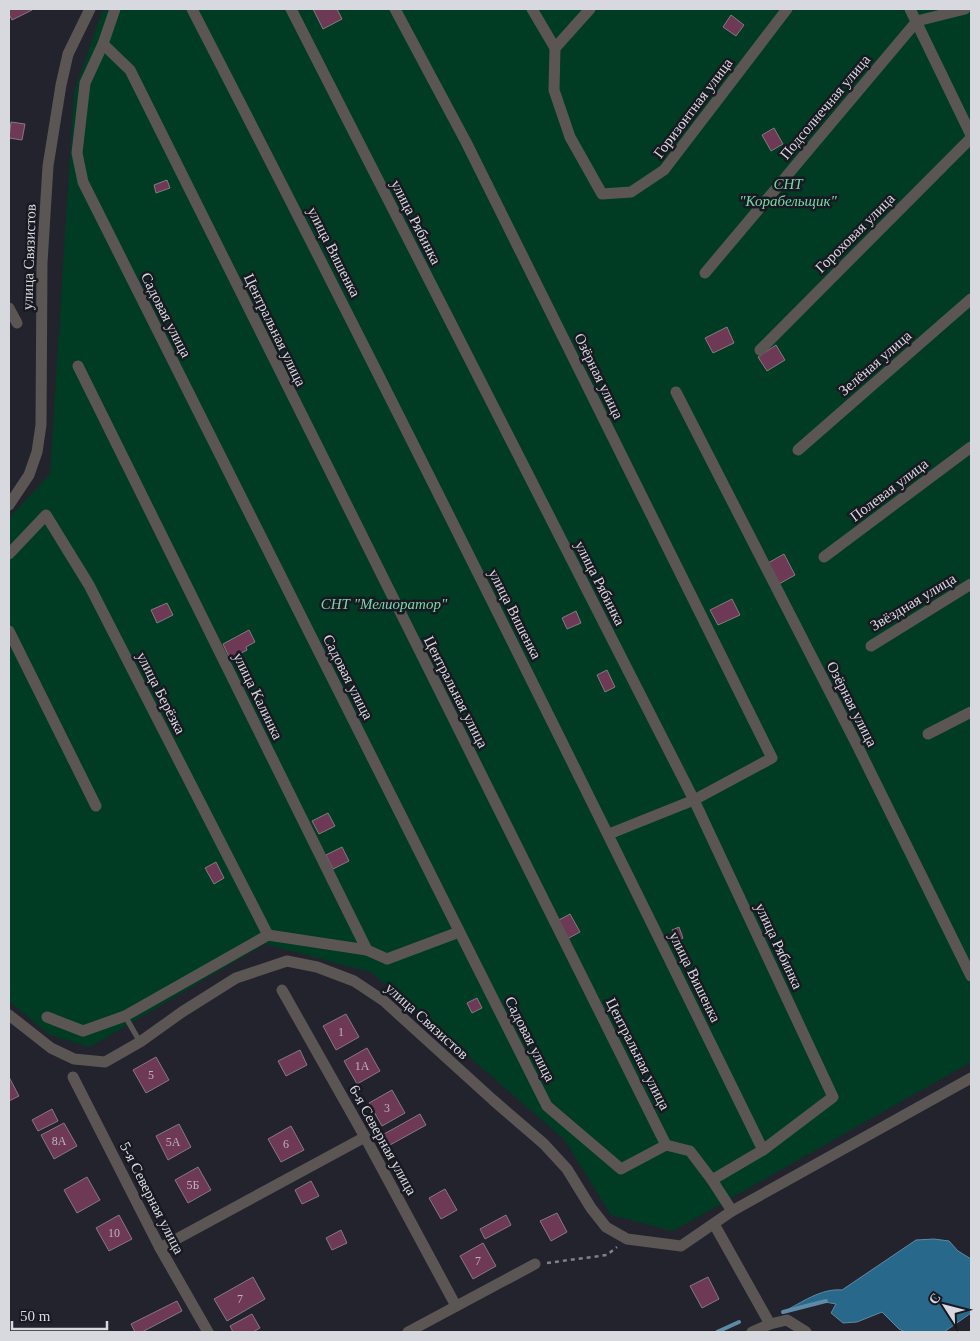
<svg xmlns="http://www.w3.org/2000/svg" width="980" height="1341" viewBox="0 0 980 1341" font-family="'Times New Roman',serif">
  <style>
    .green { fill: #003c24 }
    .water { fill: #28688a; stroke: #5d8aa4 }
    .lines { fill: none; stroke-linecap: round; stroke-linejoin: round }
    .stream { stroke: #5d8aa4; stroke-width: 4 }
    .building { fill: #6e3955; stroke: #86797f }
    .path { stroke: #818289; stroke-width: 2.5; stroke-dasharray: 4 4; stroke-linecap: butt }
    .lane { stroke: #5b5654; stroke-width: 5.5 }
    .street { stroke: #5b5654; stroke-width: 11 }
    .labels { text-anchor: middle; stroke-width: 5; stroke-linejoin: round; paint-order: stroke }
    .number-label { font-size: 12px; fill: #beb1bc }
    .street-label { font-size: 15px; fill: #d8d9df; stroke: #191922 }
    .park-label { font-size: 15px; font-style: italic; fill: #78d7a8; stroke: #191922 }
  </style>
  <rect width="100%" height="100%" fill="#22232c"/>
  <!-- green -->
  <path class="green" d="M 103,9 L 971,9 L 971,1062 L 673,1231 L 611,1215 L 564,1139 L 371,972 L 265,944 L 90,1047 L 50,1035 L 9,1001 L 9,518 L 50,474 L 74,91 Z"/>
  <!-- water -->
  <path class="water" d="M 934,1239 L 949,1241 L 958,1251 L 971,1259 L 971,1313 L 944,1332 L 905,1332 L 899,1329 L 882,1312 L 857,1322 L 843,1323 L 831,1313 L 836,1304 C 816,1299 802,1306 783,1312 C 801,1303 821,1288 842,1290 L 916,1240 Z"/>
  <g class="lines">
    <!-- stream -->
    <g class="stream">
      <path d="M 783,1312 L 826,1301"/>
      <path d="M 717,1332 L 739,1322"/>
    </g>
  </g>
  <!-- building -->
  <g class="building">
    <path d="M 9,9 L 32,9 L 32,10 L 12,20 L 9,14 Z"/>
    <path d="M 313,9 L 337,9 L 342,19 L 323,29 Z"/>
    <path d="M 731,15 L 744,25 L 736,36 L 723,27 Z"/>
    <path d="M 11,122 L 25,124 L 22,140 L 9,138 Z"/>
    <path d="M 774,128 L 783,144 L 771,151 L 762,135 Z"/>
    <path d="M 167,180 L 170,188 L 156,193 L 154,185 Z"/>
    <path d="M 727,327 L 734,343 L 713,353 L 705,338 Z"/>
    <path d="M 776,345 L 785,360 L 767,371 L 758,357 Z"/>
    <path d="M 784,554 L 795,575 L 779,584 L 768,563 Z"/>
    <path d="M 732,599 L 740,615 L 718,625 L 710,610 Z"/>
    <path d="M 167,603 L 173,615 L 157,623 L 151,610 Z"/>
    <path d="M 576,611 L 581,623 L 567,629 L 562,618 Z"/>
    <path d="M 249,630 L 255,642 L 246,647 L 247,650 L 230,659 L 223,644 Z"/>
    <path d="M 607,670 L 615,687 L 605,692 L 597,675 Z"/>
    <path d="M 328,813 L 335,826 L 319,834 L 312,821 Z"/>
    <path d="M 342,847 L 349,861 L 333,869 L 326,855 Z"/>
    <path d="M 216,862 L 224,878 L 214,884 L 205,868 Z"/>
    <path d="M 570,914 L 580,932 L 567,939 L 557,921 Z"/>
    <path d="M 679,927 L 683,938 L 677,941 L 672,930 Z"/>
    <path d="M 477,998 L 482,1008 L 472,1013 L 467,1003 Z"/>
    <path d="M 346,1014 L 359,1037 L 336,1050 L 323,1026 Z"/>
    <path d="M 367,1048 L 380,1071 L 357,1084 L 344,1061 Z"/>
    <path d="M 300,1050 L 307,1065 L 286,1076 L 278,1061 Z"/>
    <path d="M 156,1057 L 169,1080 L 146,1093 L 133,1070 Z"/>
    <path d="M 9,1077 L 19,1096 L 9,1101 Z"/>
    <path d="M 392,1090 L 405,1113 L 382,1126 L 369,1103 Z"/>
    <path d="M 52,1109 L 58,1121 L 38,1131 L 32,1120 Z"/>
    <path d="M 420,1114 L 426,1125 L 390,1145 L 384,1134 Z"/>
    <path d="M 64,1123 L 77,1146 L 54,1159 L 41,1135 Z"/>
    <path d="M 179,1124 L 191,1147 L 168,1160 L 156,1136 Z"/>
    <path d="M 291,1126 L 304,1150 L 281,1162 L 268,1139 Z"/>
    <path d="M 198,1167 L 211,1190 L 188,1203 L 175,1180 Z"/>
    <path d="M 87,1177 L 100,1200 L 77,1213 L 64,1190 Z"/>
    <path d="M 311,1181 L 319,1196 L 302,1204 L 295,1190 Z"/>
    <path d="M 445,1189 L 457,1210 L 441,1219 L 429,1198 Z"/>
    <path d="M 557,1213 L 567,1232 L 551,1241 L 540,1221 Z"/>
    <path d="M 119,1215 L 132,1239 L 109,1251 L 96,1228 Z"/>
    <path d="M 506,1215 L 511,1225 L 485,1239 L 480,1229 Z"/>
    <path d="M 341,1230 L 347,1243 L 332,1250 L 326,1238 Z"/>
    <path d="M 483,1243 L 496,1266 L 473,1279 L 460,1256 Z"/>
    <path d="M 253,1277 L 265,1299 L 227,1321 L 214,1299 Z"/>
    <path d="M 708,1277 L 719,1299 L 702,1308 L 690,1286 Z"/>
    <path d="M 177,1301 L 182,1311 L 142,1332 L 135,1332 L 131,1324 Z"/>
    <path d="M 252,1314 L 260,1328 L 253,1332 L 233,1332 L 230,1326 Z"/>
  </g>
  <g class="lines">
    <!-- path -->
    <path class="path" d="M 547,1263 L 607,1255 L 617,1247"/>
    <!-- lane -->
    <path class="lane" d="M 125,1016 L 140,1042"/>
    <!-- street -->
    <g class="street">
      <path d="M 115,9 L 103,44 L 85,83 L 77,153 L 83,182 L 547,1106 L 621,1169 L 666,1145"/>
      <path d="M 192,9 C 387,387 576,768 763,1150 L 712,1180 L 732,1211"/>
      <path d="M 291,9 L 694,800 L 833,1097 L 763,1150"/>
      <path d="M 395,9 L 466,142 L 772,758 L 694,800 L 609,834"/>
      <path d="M 532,9 L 555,48 L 554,90 L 570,137 L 602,194 L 631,192 L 664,170 L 787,9"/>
      <path d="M 910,9 L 971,135"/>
      <path d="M 103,44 L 130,70 L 666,1145 L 690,1151 L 712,1180"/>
      <path d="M 555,48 L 590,9"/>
      <path d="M 705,273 L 917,21 L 965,9"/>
      <path d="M 9,308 L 17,323"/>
      <path d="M 760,350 L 971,138"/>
      <path d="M 78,366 L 367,950 L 387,959 L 459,932"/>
      <path d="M 676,392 L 857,745 L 971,976"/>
      <path d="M 798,450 L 971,299"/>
      <path d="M 9,505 L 29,475 L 37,452 L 41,425 L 42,263 L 48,166 L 61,85 L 68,54 L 90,9"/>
      <path d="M 9,554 L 46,515 L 89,585 L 268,935 L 367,950"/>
      <path d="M 824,557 L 971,447"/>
      <path d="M 9,631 L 96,806"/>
      <path d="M 871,646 L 971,584"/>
      <path d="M 928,734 L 971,712"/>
      <path d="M 282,990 L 365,1137 L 456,1306"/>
      <path d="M 9,1015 L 51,1048 L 74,1059 L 105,1062 L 140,1042 L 182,1012 L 236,978 L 287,961 L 317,967 L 354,981 L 384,1001 L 493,1100 L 544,1144 L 567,1169 L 591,1208 L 606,1227 L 627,1239 L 681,1246 L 732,1211 L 971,1078"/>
      <path d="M 47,1017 L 83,1031 L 125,1016 L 268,935"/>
      <path d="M 73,1077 L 160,1248 L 208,1332"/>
      <path d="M 714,1224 L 770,1324"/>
      <path d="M 160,1248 L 365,1137"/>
      <path d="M 408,1332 L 535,1264"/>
      <path d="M 752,1332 L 770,1324 L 787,1320 L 806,1332"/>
    </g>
  </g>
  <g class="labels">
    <!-- number labels -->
    <g class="number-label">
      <text x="341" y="1036">1</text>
      <text x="362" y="1070">1А</text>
      <text x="151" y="1079">5</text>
      <text x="387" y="1112">3</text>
      <text x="59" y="1145">8А</text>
      <text x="173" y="1146">5А</text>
      <text x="286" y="1148">6</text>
      <text x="193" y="1189">5Б</text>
      <text x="114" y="1237">10</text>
      <text x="478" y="1265">7</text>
      <text x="240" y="1303">7</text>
    </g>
    <!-- street labels -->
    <g class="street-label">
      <text transform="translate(825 107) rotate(-50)" y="5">Подсолнечная улица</text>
      <text transform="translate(693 108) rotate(-53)" y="5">Горизонтная улица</text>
      <text transform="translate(416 222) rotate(63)" y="5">улица Рябинка</text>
      <text transform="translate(855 233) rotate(-45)" y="5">Гороховая улица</text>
      <text transform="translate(334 252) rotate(63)" y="5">улица Вишенка</text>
      <text transform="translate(29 257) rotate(-88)" y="5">улица Связистов</text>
      <text transform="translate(166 315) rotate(63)" y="5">Садовая улица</text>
      <text transform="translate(275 330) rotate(64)" y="5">Центральная улица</text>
      <text transform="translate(875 363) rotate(-41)" y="5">Зелёная улица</text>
      <text transform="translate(599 376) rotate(64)" y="5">Озёрная улица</text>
      <text transform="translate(889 490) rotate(-37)" y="5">Полевая улица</text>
      <text transform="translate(600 583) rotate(63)" y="5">улица Рябинка</text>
      <text transform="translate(913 602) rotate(-31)" y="5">Звёздная улица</text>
      <text transform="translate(515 614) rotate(63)" y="5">улица Вишенка</text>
      <text transform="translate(348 677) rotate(63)" y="5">Садовая улица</text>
      <text transform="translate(456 692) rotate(63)" y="5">Центральная улица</text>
      <text transform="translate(161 693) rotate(63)" y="5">улица Берёзка</text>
      <text transform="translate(258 696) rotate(64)" y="5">улица Калинка</text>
      <text transform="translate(852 704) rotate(63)" y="5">Озёрная улица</text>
      <text transform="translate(779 946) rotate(65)" y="5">улица Рябинка</text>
      <text transform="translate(695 977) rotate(64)" y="5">улица Вишенка</text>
      <text transform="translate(427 1021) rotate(42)" y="5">улица Связистов</text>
      <text transform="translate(530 1039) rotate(63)" y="5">Садовая улица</text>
      <text transform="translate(638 1054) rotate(63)" y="5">Центральная улица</text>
      <text transform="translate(383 1140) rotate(61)" y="5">6-я Северная улица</text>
      <text transform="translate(152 1198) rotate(63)" y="5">5-я Северная улица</text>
    </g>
    <!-- park labels -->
    <g class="park-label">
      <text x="788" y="189">СНТ<tspan x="788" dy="17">"Корабельщик"</tspan></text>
      <text x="384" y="609">СНТ "Мелиоратор"</text>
    </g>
  </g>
  <!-- border -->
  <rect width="980" height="1341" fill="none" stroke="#d8d9df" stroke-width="20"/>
  <!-- north arrow -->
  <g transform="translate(945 1306) rotate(306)" stroke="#191922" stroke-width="4" paint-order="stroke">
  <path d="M0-4L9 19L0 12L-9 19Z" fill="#d8d9df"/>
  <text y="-8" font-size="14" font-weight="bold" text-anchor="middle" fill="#d8d9df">С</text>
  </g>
  <!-- scale -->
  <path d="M12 1321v8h95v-8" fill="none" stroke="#d8d9df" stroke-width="2.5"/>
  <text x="20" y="1321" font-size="15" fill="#d8d9df" stroke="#191922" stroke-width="4" paint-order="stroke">50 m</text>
</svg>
